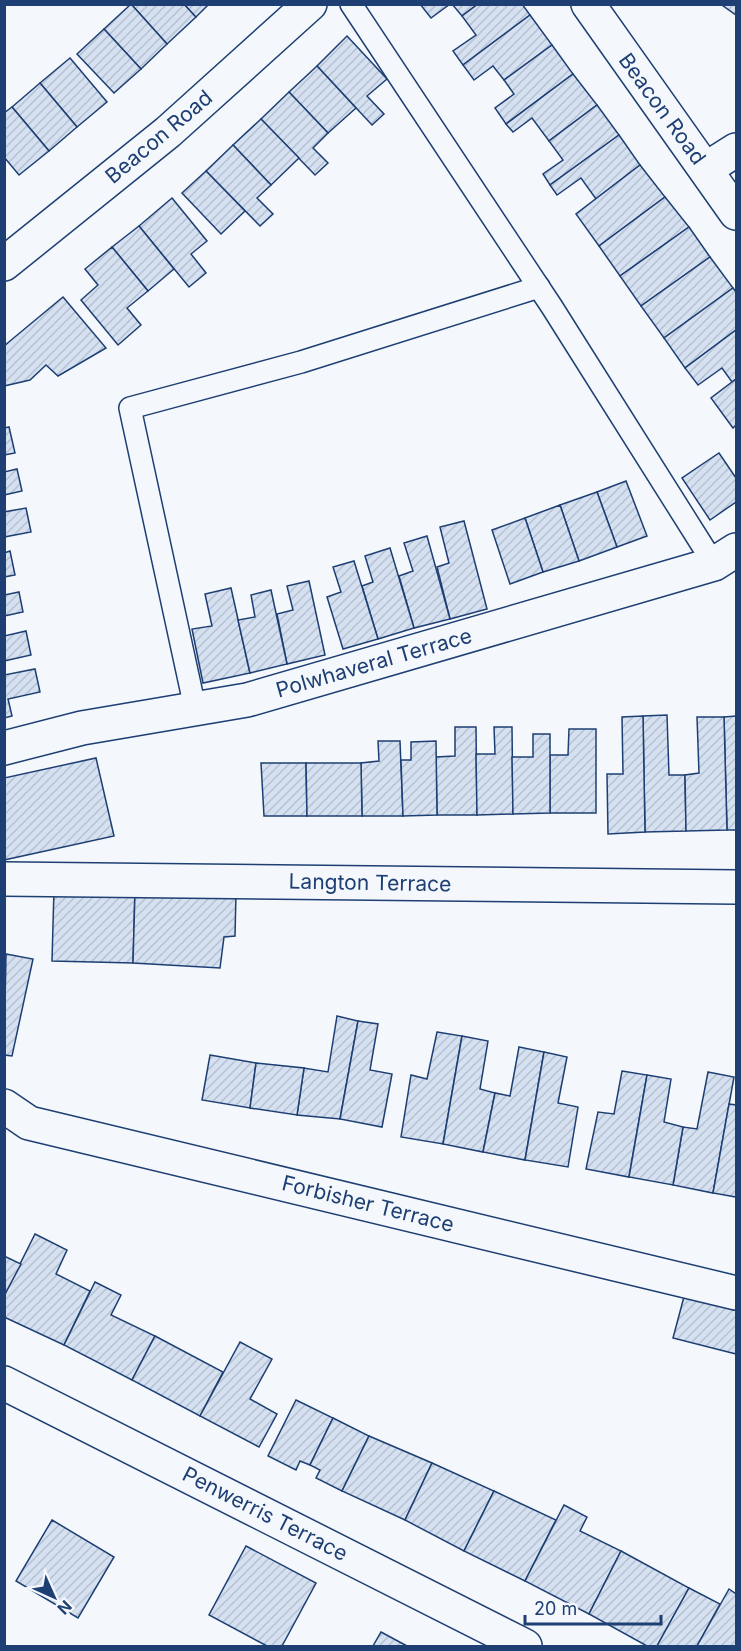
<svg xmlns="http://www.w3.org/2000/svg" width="741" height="1651" viewBox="0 0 741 1651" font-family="Inter,sans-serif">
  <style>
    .building { fill: url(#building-hatch); stroke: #1d3f73; stroke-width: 1.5 }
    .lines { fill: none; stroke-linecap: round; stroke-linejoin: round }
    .service-casing { stroke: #1d3f73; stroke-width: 24 }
    .minor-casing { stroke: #1d3f73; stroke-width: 36 }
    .service { stroke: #f4f7fb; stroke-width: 21 }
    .minor { stroke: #f4f7fb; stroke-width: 33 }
    .labels { text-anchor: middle; stroke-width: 4.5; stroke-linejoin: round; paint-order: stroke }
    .street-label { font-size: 21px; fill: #1d3f73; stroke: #f4f7fb }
  </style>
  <defs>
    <pattern id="building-hatch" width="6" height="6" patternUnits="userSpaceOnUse" patternTransform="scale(1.5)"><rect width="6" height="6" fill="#d5e0f0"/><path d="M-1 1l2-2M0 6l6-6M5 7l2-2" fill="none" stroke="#b6c1d1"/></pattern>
  </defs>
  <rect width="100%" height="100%" fill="#f4f7fb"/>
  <!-- building -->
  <g class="building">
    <path d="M 131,4 L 184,4 L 196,17 L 167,44 Z"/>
    <path d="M 131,4 L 167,44 L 141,69 L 104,29 Z"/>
    <path d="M 184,4 L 209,4 L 196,17 Z"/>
    <path d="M 420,4 L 450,4 L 431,18 Z"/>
    <path d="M 452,4 L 478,4 L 462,16 Z"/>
    <path d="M 478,4 L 522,4 L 530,15 L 463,65 L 453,51 L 476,35 L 462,16 Z"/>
    <path d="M 736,4 L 736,15 L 722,5 L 722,4 Z"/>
    <path d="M 530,15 L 552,45 L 504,80 L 493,66 L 474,80 L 463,65 Z"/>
    <path d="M 104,29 L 141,69 L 114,93 L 77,54 Z"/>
    <path d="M 347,36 L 387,79 L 367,96 L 384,114 L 372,125 L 317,66 Z"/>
    <path d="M 552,45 L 573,74 L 506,124 L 495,108 L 514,94 L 504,80 Z"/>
    <path d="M 70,58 L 107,102 L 77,127 L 40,83 Z"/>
    <path d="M 317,66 L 356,108 L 328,133 L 289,92 Z"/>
    <path d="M 573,74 L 597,105 L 549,141 L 532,118 L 513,132 L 506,124 Z"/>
    <path d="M 40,83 L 77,127 L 49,151 L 12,107 Z"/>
    <path d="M 289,92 L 328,133 L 313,148 L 328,163 L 315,175 L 261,119 Z"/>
    <path d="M 597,105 L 619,135 L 550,185 L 543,174 L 563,160 L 549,141 Z"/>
    <path d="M 12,107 L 49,151 L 19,175 L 4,157 L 4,113 Z"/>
    <path d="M 261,119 L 299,158 L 271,185 L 233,145 Z"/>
    <path d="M 619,135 L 640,165 L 596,199 L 581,178 L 557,195 L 550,185 Z"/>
    <path d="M 233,145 L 271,185 L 257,198 L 273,214 L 260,226 L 206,171 Z"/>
    <path d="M 640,165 L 665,197 L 599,246 L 576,214 Z"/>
    <path d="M 206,171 L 245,211 L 221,234 L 182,193 Z"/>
    <path d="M 665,197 L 689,227 L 620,276 L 599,246 Z"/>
    <path d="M 172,198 L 207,241 L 191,254 L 206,273 L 189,287 L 139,226 Z"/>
    <path d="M 139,226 L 174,269 L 148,291 L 112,247 Z"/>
    <path d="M 689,227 L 710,257 L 641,306 L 620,276 Z"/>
    <path d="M 112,247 L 148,291 L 127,308 L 141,325 L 118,345 L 81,300 L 98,285 L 85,269 Z"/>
    <path d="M 710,257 L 733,288 L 664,338 L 641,306 Z"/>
    <path d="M 733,288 L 736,292 L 736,330 L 685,368 L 664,338 Z"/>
    <path d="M 63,297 L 106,348 L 58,376 L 46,365 L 30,380 L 4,386 L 4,346 Z"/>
    <path d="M 736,330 L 736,379 L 732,382 L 722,368 L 698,385 L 685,368 Z"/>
    <path d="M 736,379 L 736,425 L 733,428 L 711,398 Z"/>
    <path d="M 9,427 L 15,453 L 4,455 L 4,428 Z"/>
    <path d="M 719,453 L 736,478 L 736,502 L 710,520 L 682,478 Z"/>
    <path d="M 17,469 L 22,491 L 4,495 L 4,472 Z"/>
    <path d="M 626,481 L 647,536 L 617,547 L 597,492 Z"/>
    <path d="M 597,492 L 617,547 L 579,561 L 560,505 Z"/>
    <path d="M 560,505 L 579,561 L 543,572 L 525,518 Z"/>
    <path d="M 26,508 L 31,532 L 4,537 L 4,512 Z"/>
    <path d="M 525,518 L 543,572 L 510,584 L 492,530 Z"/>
    <path d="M 464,521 L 487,609 L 450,619 L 437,567 L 449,563 L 440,527 Z"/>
    <path d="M 427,536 L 450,619 L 414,628 L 399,576 L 413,571 L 404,543 Z"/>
    <path d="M 390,548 L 414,628 L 378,639 L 362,586 L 373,582 L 365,556 Z"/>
    <path d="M 10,551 L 15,575 L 4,577 L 4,553 Z"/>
    <path d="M 354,561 L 378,639 L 343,649 L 327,597 L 341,592 L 333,567 Z"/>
    <path d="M 309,581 L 325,655 L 287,664 L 277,614 L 293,610 L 287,586 Z"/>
    <path d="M 231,588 L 250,673 L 203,683 L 192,629 L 212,626 L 205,594 Z"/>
    <path d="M 271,590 L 287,664 L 250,673 L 238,620 L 255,617 L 251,595 Z"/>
    <path d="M 19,592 L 23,612 L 4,616 L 4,595 Z"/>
    <path d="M 26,631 L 31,655 L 4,661 L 4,636 Z"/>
    <path d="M 35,669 L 40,692 L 8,699 L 12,716 L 4,718 L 4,675 Z"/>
    <path d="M 667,715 L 669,775 L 685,775 L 686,831 L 645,832 L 643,716 Z"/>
    <path d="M 643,716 L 645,832 L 608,834 L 607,774 L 623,774 L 622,717 Z"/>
    <path d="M 736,716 L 736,830 L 727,830 L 724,717 Z"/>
    <path d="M 697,717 L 724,717 L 727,830 L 686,831 L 685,775 L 699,773 Z"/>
    <path d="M 455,727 L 476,727 L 477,815 L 437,815 L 436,757 L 455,756 Z"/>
    <path d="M 494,727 L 512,727 L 513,814 L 477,815 L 476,754 L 495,754 Z"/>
    <path d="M 569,729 L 596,729 L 596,813 L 550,813 L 550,755 L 568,755 Z"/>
    <path d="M 533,734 L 550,734 L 550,813 L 513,814 L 512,757 L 533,757 Z"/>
    <path d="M 378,741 L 400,741 L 403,816 L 362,816 L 361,763 L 379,761 Z"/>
    <path d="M 436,741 L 437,815 L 403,816 L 401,760 L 411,760 L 411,742 Z"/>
    <path d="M 96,758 L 114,836 L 4,860 L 4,778 Z"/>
    <path d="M 261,763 L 306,763 L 307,816 L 264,816 Z"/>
    <path d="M 306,763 L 361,763 L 362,816 L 307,816 Z"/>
    <path d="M 54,889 L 135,891 L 133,963 L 52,961 Z"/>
    <path d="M 135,891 L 236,893 L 235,936 L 224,937 L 220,968 L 133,963 Z"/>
    <path d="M 6,954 L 33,959 L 12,1056 L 4,1055 Z"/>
    <path d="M 337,1016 L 358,1021 L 340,1119 L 297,1115 L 304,1068 L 328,1072 Z"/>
    <path d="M 358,1021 L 378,1024 L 370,1070 L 392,1074 L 382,1127 L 340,1119 Z"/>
    <path d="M 437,1032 L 462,1036 L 443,1144 L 401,1137 L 411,1075 L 427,1079 Z"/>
    <path d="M 462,1036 L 488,1041 L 480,1089 L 495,1093 L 483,1152 L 443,1144 Z"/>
    <path d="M 519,1047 L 544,1052 L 525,1160 L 483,1152 L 495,1093 L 510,1096 Z"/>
    <path d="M 544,1052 L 567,1057 L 558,1103 L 578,1107 L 568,1167 L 525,1160 Z"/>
    <path d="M 210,1055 L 256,1063 L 250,1108 L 202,1100 Z"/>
    <path d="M 256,1063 L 304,1068 L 297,1115 L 250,1108 Z"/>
    <path d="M 622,1071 L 647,1075 L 629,1177 L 586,1169 L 598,1112 L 614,1114 Z"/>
    <path d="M 708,1072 L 734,1077 L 713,1193 L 673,1185 L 683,1127 L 697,1129 Z"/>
    <path d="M 647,1075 L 671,1079 L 664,1122 L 683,1127 L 673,1185 L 629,1177 Z"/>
    <path d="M 729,1104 L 736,1105 L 736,1197 L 713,1193 Z"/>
    <path d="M 35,1234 L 67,1250 L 56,1274 L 90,1291 L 64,1345 L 4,1317 L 4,1296 Z"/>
    <path d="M 4,1256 L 21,1264 L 4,1296 Z"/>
    <path d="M 95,1282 L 121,1295 L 111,1315 L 155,1336 L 132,1380 L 64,1345 Z"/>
    <path d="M 685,1293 L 736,1306 L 736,1354 L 673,1338 Z"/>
    <path d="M 155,1336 L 223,1372 L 200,1416 L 132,1380 Z"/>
    <path d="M 240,1342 L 272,1359 L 250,1399 L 277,1414 L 259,1447 L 200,1416 Z"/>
    <path d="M 296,1400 L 333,1418 L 310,1465 L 300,1461 L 296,1470 L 268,1456 Z"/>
    <path d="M 333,1418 L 369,1436 L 342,1491 L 316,1478 L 320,1470 L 310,1465 Z"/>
    <path d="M 369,1436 L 432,1463 L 405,1520 L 342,1491 Z"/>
    <path d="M 432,1463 L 494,1491 L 464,1551 L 405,1520 Z"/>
    <path d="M 494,1491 L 556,1520 L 525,1581 L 464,1551 Z"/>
    <path d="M 564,1505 L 587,1517 L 580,1531 L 621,1551 L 589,1614 L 525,1581 Z"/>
    <path d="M 52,1520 L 114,1557 L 78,1618 L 16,1581 Z"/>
    <path d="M 246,1546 L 316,1583 L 282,1646 L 267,1646 L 209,1615 Z"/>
    <path d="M 621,1551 L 689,1588 L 657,1646 L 647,1646 L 589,1614 Z"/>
    <path d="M 689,1588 L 720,1604 L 697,1646 L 657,1646 Z"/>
    <path d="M 729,1589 L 736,1594 L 736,1646 L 697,1646 Z"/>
    <path d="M 381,1632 L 407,1646 L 373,1646 Z"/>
  </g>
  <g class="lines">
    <defs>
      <g id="service">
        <path d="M 351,4 L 552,307 L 714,564"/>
        <path d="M 195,708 L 130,408 L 301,362 L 539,287"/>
      </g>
      <g id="minor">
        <path d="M 588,4 L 736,213"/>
        <path d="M 706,169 L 736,150"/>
        <path d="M 4,264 L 168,132 L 310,4"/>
        <path d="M 4,748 L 82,728 L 247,700 L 714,564 L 736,550"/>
        <path d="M 4,879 L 736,887"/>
        <path d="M 4,1106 L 29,1123 L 736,1293"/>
        <path d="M 4,1383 L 525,1646"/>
      </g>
    </defs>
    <!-- service casing -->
    <use href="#service" class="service-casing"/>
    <!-- minor casing -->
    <use href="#minor" class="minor-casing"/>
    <!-- service -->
    <use href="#service" class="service"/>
    <!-- minor -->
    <use href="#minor" class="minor"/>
  </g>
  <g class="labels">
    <!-- street labels -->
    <g class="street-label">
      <text transform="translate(662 109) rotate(54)" y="7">Beacon Road</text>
      <text transform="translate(159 137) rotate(-40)" y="7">Beacon Road</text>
      <text transform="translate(374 663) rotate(-16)" y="7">Polwhaveral Terrace</text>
      <text transform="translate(370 883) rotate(1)" y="7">Langton Terrace</text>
      <text transform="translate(368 1204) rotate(14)" y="7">Forbisher Terrace</text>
      <text transform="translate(265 1514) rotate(27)" y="7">Penwerris Terrace</text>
    </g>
  </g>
  <!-- border -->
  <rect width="741" height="1651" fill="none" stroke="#1d3f73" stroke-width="12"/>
  <!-- north arrow -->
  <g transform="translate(54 1597) rotate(135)" stroke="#f4f7fb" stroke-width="4.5" paint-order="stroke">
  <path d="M0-4.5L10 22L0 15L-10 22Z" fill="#1d3f73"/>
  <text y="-9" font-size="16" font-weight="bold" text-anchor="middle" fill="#1d3f73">N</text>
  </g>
  <!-- scale -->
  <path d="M525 1615v9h136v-9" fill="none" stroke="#1d3f73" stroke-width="3"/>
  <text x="534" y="1615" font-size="18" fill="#1d3f73" stroke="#f4f7fb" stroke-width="4.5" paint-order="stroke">20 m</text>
</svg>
